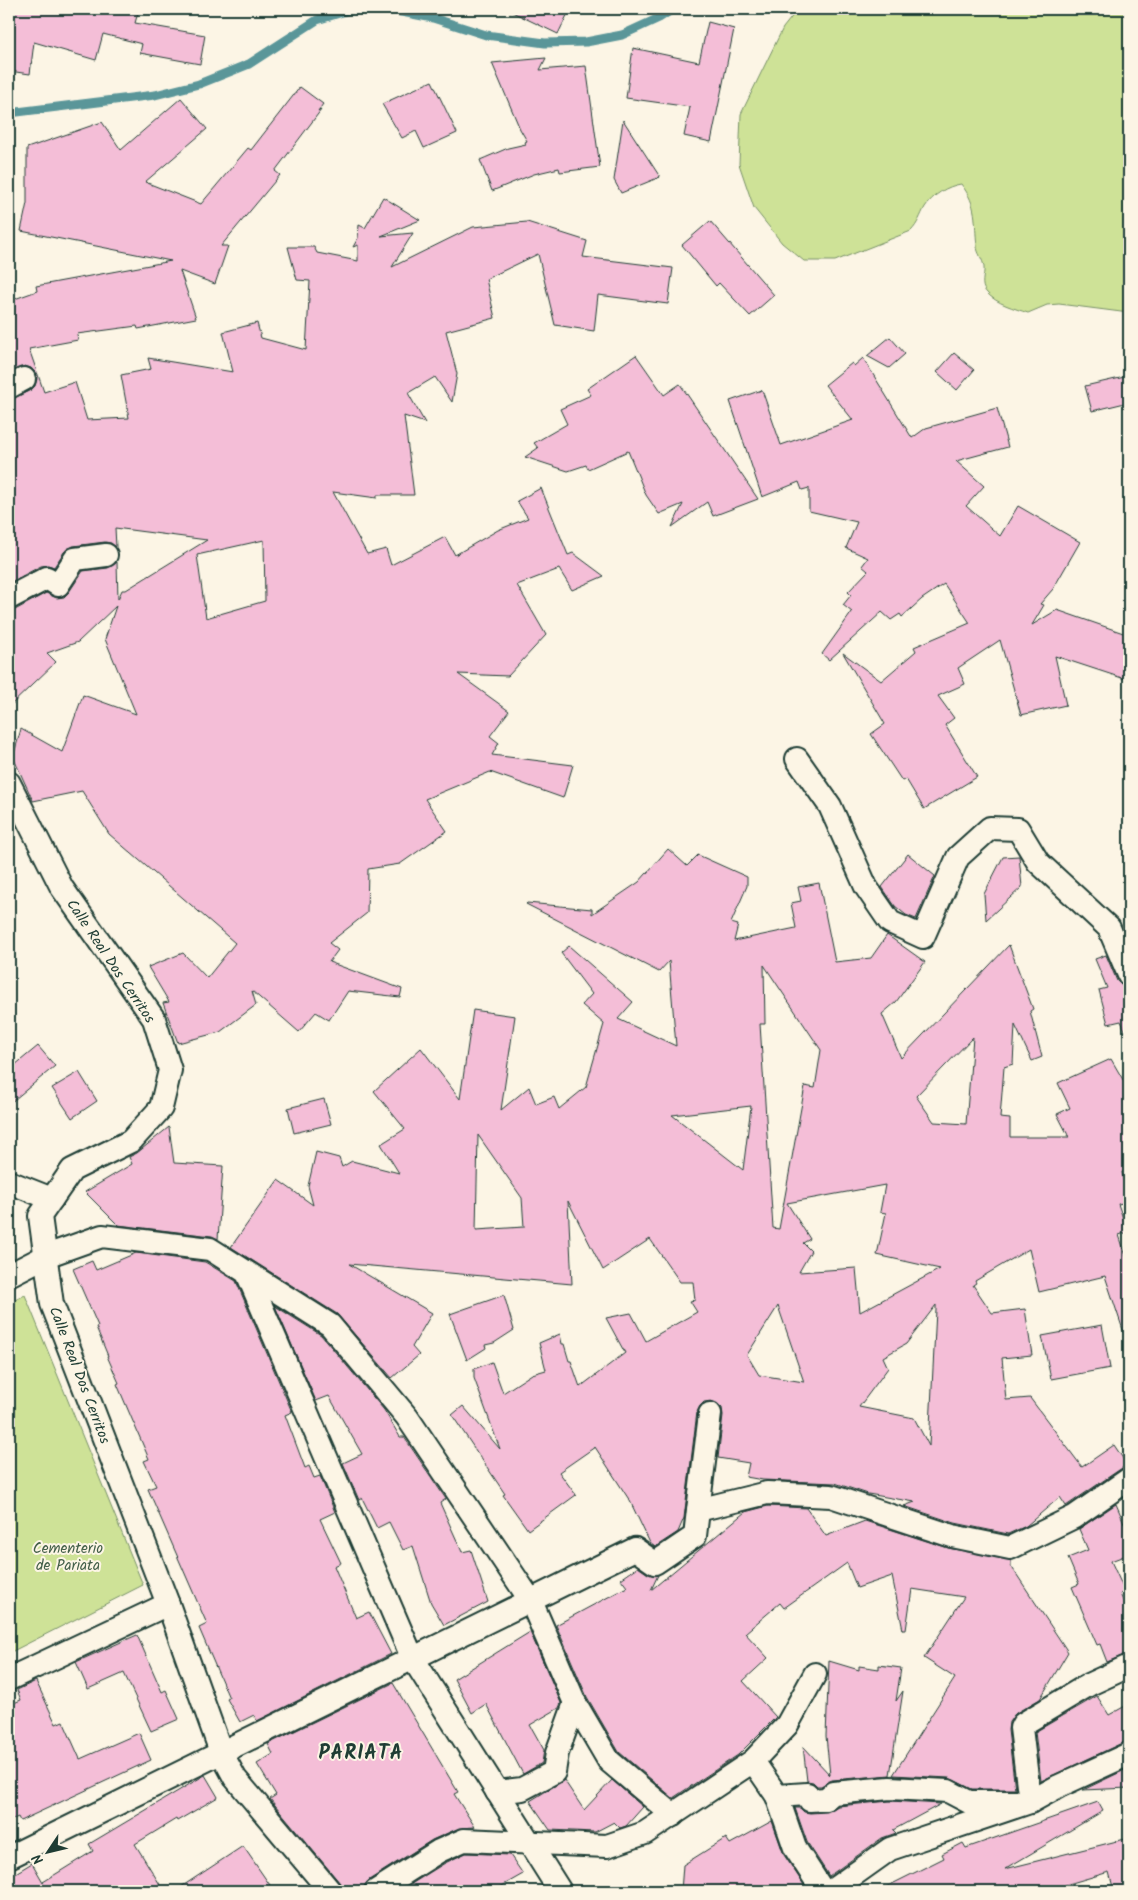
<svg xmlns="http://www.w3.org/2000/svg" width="1138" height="1900" viewBox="0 0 1138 1900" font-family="Kalam,sans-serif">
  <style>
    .green { fill: #cee297; stroke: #769066 }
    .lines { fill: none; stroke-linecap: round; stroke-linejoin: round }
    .stream { stroke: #5a9699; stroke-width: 9 }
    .building { fill: #f4bed7; stroke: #1f3d34; fill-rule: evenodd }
    .street-casing { stroke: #1f3d34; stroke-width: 26 }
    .street { stroke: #fcf5e5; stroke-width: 22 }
    .labels { text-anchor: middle; stroke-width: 4; stroke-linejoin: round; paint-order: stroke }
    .street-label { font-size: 15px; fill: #1f3d34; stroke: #fcf5e5 }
    .park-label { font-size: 15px; fill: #425e48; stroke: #fcf5e5 }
    .district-label { font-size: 20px; font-weight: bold; letter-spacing: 1px; fill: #1f3d34; stroke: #fcf5e5 }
  </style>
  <rect width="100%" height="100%" fill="#fcf5e5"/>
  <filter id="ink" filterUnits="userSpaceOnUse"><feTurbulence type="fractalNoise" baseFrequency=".02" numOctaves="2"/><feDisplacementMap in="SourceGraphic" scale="10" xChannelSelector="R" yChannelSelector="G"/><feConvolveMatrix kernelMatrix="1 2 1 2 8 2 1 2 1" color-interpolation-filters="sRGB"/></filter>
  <g filter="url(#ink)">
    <!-- green -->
    <g class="green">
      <path d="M 798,9 L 1129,9 L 1129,313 L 1059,304 L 1047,305 L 1028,313 C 1014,308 997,304 987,293 C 979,285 985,276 984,267 C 983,259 977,253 977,246 C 974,220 978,206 961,184 C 947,186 933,195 925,207 C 920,216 918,224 911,231 L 835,261 L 804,261 L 782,243 L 754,208 L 739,164 L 741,114 L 783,28 Z"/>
      <path d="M 25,1295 L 143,1585 L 9,1653 L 9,1303 Z"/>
    </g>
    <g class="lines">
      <!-- stream -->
      <path class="stream" d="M 9,113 L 155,95 L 199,84 L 249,64 L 317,20 L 349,10 L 386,9 L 433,18 L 486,35 L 545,43 L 586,42 L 622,35 L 659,18 L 673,9"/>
    </g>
    <!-- building -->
    <g class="building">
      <path d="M 9,9 L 139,9 L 135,23 L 205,35 L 200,64 L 140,53 L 142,44 L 103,34 L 96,60 L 34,42 L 30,74 L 9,71 Z"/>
      <path d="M 506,9 L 570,9 L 558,34 Z"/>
      <path d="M 708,22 L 734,29 L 711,142 L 684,136 L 690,107 L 626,98 L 633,48 L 699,62 Z"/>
      <path d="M 546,58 L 540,70 L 586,66 L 600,167 L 560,172 L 559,168 L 534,174 L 492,191 L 480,160 L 508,148 L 526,144 L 525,142 L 527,141 L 520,129 L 492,63 Z"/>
      <path d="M 432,81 L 457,133 L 424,148 L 416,131 L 402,138 L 382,104 Z"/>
      <path d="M 300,87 L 323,104 L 318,111 L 321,110 L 275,171 L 280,175 L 221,246 L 228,246 L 215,284 L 180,271 L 196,318 L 138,329 L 137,326 L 77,334 L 78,340 L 29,349 L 44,392 L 75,382 L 87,420 L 129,418 L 121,375 L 151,369 L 148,358 L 233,372 L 223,332 L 257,323 L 261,338 L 306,350 L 310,281 L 297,280 L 288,247 L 314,247 L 317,253 L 358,261 L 358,245 L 353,247 L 358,238 L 359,225 L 365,228 L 383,197 L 420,220 L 381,236 L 413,233 L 392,267 L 473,227 L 527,222 L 587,241 L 583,257 L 673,268 L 668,304 L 598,295 L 594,331 L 555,325 L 538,254 L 486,279 L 495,318 L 446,331 L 457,374 L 452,402 L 435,377 L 408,393 L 425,423 L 404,416 L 414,495 L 377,495 L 377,498 L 333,492 L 367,554 L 386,549 L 391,565 L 445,537 L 455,555 L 498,530 L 528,518 L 517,501 L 541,488 L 568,555 L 573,553 L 604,576 L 572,590 L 559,569 L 517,585 L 546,635 L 508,676 L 458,674 L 509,711 L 490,736 L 499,743 L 492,755 L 573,765 L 563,798 L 490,772 L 425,799 L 447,831 L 400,864 L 368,869 L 367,913 L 329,943 L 338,950 L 329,962 L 402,989 L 400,997 L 348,991 L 329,1020 L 316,1012 L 299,1032 L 252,991 L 256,1005 L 220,1032 L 178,1043 L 163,1003 L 169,1002 L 148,967 L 183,953 L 207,978 L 235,943 L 109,834 L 82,791 L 33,801 L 13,757 L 21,729 L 62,752 L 83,695 L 136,714 L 105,639 L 116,606 L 78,642 L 47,653 L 56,662 L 9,707 L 9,611 L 15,610 L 46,593 L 57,598 L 64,597 L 69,592 L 83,571 L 108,568 L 117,562 L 118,599 L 122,590 L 126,590 L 207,540 L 115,528 L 116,547 L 111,543 L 105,542 L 73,546 L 64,552 L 54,567 L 48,565 L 41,566 L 9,583 L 9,400 L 31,390 L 35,386 L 37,379 L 35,372 L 31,368 L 25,366 L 9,372 L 9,301 L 37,291 L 36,286 L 171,261 L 21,231 L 27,203 L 27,148 L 102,122 L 121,150 L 181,98 L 207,129 L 145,182 L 201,204 L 248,148 L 251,150 ZM 264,540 L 265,601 L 206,618 L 197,555 Z"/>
      <path d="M 623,120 L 660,177 L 621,193 L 614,180 Z"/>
      <path d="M 710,221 L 774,295 L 750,316 L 719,283 L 716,286 L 682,245 Z"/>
      <path d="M 890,337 L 905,354 L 889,368 L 867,356 Z"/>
      <path d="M 954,353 L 974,370 L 957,390 L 937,372 Z"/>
      <path d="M 636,355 L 664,395 L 680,384 L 758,499 L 713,516 L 707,502 L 672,527 L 683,504 L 659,514 L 646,495 L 628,451 L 588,469 L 586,465 L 568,471 L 525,457 L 538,448 L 534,443 L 567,424 L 560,409 L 591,395 L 587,389 Z"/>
      <path d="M 863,358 L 912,438 L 926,428 L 997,408 L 1008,447 L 956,461 L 984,486 L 966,506 L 1000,536 L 1018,506 L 1080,542 L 1053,589 L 1040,604 L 1044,605 L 1032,625 L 1057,610 L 1129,635 L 1129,666 L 1125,679 L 1055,656 L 1066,705 L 1021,715 L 1000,640 L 958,668 L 965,684 L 938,696 L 954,718 L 945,725 L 977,777 L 924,809 L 906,779 L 902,781 L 871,734 L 885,724 L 843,653 L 881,681 L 916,651 L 914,647 L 970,623 L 944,584 L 922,599 L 902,617 L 900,614 L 891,620 L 882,612 L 829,660 L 822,654 L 852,612 L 843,605 L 851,595 L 848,592 L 868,571 L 862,566 L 868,558 L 846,548 L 857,522 L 809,511 L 809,488 L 802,490 L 799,482 L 762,497 L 730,401 L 762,390 L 781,445 L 853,420 L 825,385 L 852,363 L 854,366 Z"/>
      <path d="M 1129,376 L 1129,402 L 1092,411 L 1085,386 Z"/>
      <path d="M 668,849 L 687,866 L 698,855 L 747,877 L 747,886 L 731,923 L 738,925 L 734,941 L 796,928 L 791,903 L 801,901 L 798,887 L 819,883 L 835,962 L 871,958 L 887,935 L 925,962 L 896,1002 L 882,1014 L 901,1058 L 1009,945 L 1033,1009 L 1030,1011 L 1042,1057 L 1032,1061 L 1015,1025 L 1013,1064 L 1004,1067 L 1000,1118 L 1010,1119 L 1010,1137 L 1069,1137 L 1057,1114 L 1070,1108 L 1058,1083 L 1111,1059 L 1129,1090 L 1129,1171 L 1122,1172 L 1127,1202 L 1118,1204 L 1128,1232 L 1119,1235 L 1129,1265 L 1129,1336 L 1125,1336 L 1105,1276 L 1039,1292 L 1029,1249 L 975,1281 L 976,1283 L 973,1285 L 992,1313 L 1025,1309 L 1032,1355 L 1002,1358 L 1006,1400 L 1030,1398 L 1082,1467 L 1114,1445 L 1128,1466 L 1122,1468 L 1066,1506 L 1060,1497 L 1026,1526 L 1008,1534 L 955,1523 L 904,1506 L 915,1502 L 868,1494 L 835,1483 L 763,1480 L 746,1477 L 749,1463 L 718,1458 L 723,1415 L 722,1408 L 718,1404 L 711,1401 L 704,1402 L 700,1406 L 697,1412 L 684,1518 L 678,1532 L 655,1547 L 650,1543 L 630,1501 L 595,1447 L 559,1472 L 576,1495 L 528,1530 L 503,1495 L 505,1494 L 452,1415 L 463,1406 L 500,1449 L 474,1378 L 474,1369 L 492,1362 L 503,1393 L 532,1374 L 546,1370 L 539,1343 L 560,1334 L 562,1344 L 564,1344 L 569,1361 L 571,1361 L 580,1387 L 625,1353 L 606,1318 L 631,1313 L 646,1341 L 697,1312 L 690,1301 L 695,1300 L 693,1282 L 680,1282 L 650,1239 L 603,1270 L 568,1201 L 572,1284 L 349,1264 L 432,1313 L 412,1347 L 419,1355 L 392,1378 L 337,1314 L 231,1247 L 278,1180 L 313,1205 L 308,1186 L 316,1152 L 339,1158 L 342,1167 L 352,1161 L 399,1173 L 381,1144 L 405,1129 L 374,1091 L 421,1048 L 460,1099 L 473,1010 L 515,1016 L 501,1110 L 529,1087 L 536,1104 L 554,1097 L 559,1109 L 586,1087 L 604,1024 L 582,1005 L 592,994 L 561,953 L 569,946 L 633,1002 L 618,1019 L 676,1046 L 669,961 L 659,972 L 526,904 L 527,903 L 592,909 L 592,914 L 639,882 ZM 764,965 L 821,1050 L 815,1088 L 805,1086 L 779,1229 L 773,1228 L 760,1024 L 765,1024 ZM 973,1037 L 966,1124 L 934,1122 L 916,1096 ZM 751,1106 L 743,1170 L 672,1115 ZM 478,1135 L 522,1198 L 524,1227 L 476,1230 ZM 885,1185 L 880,1212 L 886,1213 L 877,1255 L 940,1269 L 860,1312 L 856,1268 L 799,1272 L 811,1251 L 803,1243 L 810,1239 L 787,1203 ZM 936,1305 L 936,1310 L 929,1446 L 914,1418 L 859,1407 L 888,1368 L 883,1357 L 906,1344 ZM 778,1306 L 779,1309 L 804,1382 L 759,1375 L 747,1355 Z"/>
      <path d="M 908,854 L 935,876 L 916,919 L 906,915 L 895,906 L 882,887 Z"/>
      <path d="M 1019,856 L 1022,887 L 986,920 L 984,894 L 1003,857 Z"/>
      <path d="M 1106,955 L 1117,981 L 1122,986 L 1129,988 L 1129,1040 L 1121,1021 L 1108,1024 L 1099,990 L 1107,988 L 1095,959 Z"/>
      <path d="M 38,1046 L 55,1066 L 9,1104 L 9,1070 Z"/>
      <path d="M 79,1072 L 97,1101 L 72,1118 L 52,1088 Z"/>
      <path d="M 324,1099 L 331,1124 L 294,1133 L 288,1108 Z"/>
      <path d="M 169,1127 L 174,1163 L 223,1166 L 218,1239 L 212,1236 L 118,1225 L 85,1192 L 132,1164 L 129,1157 L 137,1153 Z"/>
      <path d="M 136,1253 L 205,1262 L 236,1281 L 292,1412 L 285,1415 L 305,1468 L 309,1466 L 314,1478 L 320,1476 L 335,1512 L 320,1519 L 341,1563 L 334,1566 L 356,1618 L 369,1612 L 391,1654 L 257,1721 L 254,1715 L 240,1722 L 227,1699 L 229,1698 L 199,1628 L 207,1624 L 148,1489 L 156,1486 L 144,1461 L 149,1459 L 117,1384 L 119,1383 L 107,1356 L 108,1356 L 96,1327 L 98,1326 L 73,1269 L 92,1261 L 96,1270 Z"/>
      <path d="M 504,1295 L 514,1330 L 494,1343 L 485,1345 L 486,1348 L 467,1360 L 450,1314 Z"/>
      <path d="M 275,1306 L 321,1335 L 384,1410 L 400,1437 L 404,1437 L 446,1499 L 440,1503 L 462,1552 L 471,1550 L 488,1602 L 444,1625 L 431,1603 L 413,1546 L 403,1550 L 389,1522 L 377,1528 L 362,1498 L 359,1500 L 343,1463 L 362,1454 L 329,1396 L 316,1401 Z"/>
      <path d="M 1102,1325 L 1110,1368 L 1051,1379 L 1042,1336 Z"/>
      <path d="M 1116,1504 L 1129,1534 L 1129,1554 L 1111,1561 L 1125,1592 L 1120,1594 L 1129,1614 L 1129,1653 L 1107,1662 L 1100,1644 L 1097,1645 L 1072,1587 L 1079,1584 L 1068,1558 L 1088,1550 L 1079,1529 Z"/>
      <path d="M 768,1506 L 806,1508 L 826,1536 L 865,1521 L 948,1548 L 1011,1560 L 1011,1566 L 1068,1652 L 1040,1699 L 1016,1713 L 1009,1722 L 1008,1730 L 1015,1789 L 972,1789 L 949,1778 L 893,1775 L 955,1678 L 924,1658 L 964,1597 L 912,1589 L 906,1630 L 903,1630 L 892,1576 L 857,1588 L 847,1563 L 784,1608 L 780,1603 L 745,1633 L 768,1658 L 743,1681 L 776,1717 L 738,1755 L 673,1798 L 619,1752 L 587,1697 L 556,1625 L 627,1587 L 621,1579 L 638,1567 L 648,1574 L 658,1575 L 651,1590 L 745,1512 Z"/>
      <path d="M 530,1632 L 561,1703 L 559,1708 L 530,1725 L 544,1750 L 542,1763 L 523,1774 L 486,1704 L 472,1713 L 454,1679 Z"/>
      <path d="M 137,1635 L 162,1692 L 166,1690 L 179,1719 L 151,1731 L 124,1673 L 88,1689 L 76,1662 Z"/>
      <path d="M 829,1661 L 859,1670 L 859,1666 L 879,1669 L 879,1665 L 901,1668 L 896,1701 L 903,1691 L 890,1775 L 832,1780 L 821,1786 L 817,1786 L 813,1782 L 807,1781 L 803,1746 L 830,1775 L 826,1736 Z"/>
      <path d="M 36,1681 L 56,1724 L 63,1721 L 80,1759 L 139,1733 L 151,1760 L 20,1821 L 18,1817 L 9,1821 L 9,1705 L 21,1700 L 17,1690 Z"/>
      <path d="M 393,1683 L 458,1792 L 454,1794 L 475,1827 L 459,1828 L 432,1840 L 369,1880 L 365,1885 L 363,1891 L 343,1891 L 340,1883 L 270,1799 L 276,1795 L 257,1764 L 273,1754 L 268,1744 Z"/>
      <path d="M 1097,1696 L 1109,1715 L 1129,1704 L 1129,1741 L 1124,1742 L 1041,1781 L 1035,1732 Z"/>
      <path d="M 1129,1768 L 1129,1788 L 1083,1790 Z"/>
      <path d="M 205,1775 L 218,1797 L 177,1821 L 176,1819 L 135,1844 L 164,1891 L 9,1891 L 9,1877 L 32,1863 L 43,1882 L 93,1851 L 89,1844 Z"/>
      <path d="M 564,1780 L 584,1810 L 612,1780 L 643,1807 L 626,1826 L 620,1828 L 614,1822 L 595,1832 L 550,1830 L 530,1801 Z"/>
      <path d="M 890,1801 L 941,1804 L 893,1830 L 896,1833 L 882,1838 L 829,1876 L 807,1842 L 795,1808 L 800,1808 L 804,1812 L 810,1813 L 827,1812 L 838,1806 Z"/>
      <path d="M 1098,1802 L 1103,1811 L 1005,1869 L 1129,1838 L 1129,1891 L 1114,1891 L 1109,1872 L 1065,1885 L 1068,1891 L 878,1891 L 944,1858 L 942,1854 L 963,1843 L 966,1848 Z"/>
      <path d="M 772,1821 L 784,1855 L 808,1891 L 681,1891 L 683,1865 L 726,1838 L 730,1844 Z"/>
      <path d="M 243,1846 L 274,1891 L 175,1891 Z"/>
      <path d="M 466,1853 L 510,1855 L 523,1874 L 493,1891 L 400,1891 L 445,1863 Z"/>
    </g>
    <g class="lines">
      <defs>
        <g id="street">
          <path d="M 9,387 L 24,379"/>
          <path d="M 9,598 L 47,578 L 58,585 L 75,559 L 106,555"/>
          <path d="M 797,759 L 830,806 L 866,887 L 890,922 L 923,937 L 958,857 L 990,828 L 1018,829 L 1038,862 L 1109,928 L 1129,975"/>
          <path d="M 9,783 L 62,888 L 154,1019 L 170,1070 L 161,1108 L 131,1141 L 72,1170 L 40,1216 L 52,1304 L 168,1604 L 221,1752 L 235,1778 L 330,1891"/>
          <path d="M 9,1182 L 52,1199"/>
          <path d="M 247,1273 L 412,1657 L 560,1891"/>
          <path d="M 9,1275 L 46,1256 L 102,1236 L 210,1249 L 330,1325 L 407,1417 L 531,1601 L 575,1703 L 609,1761 L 673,1815"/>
          <path d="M 698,1510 L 710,1414"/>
          <path d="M 9,1679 L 168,1604"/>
          <path d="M 753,1761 L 777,1796 L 795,1848 L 823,1891"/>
          <path d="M 497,1792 L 522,1789 L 554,1772 L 557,1753 L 575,1703"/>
          <path d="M 777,1796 L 807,1794 L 810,1800 L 826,1799 L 833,1793 L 890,1788 L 948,1791 L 969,1802 L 1030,1802 L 1021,1728 L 1023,1724 L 1090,1684 L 1129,1666"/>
          <path d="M 9,1857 L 635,1549 L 655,1563 L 695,1536 L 698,1510 L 767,1493 L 831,1496 L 952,1536 L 1010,1548 L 1074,1517 L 1129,1479"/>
          <path d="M 376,1891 L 439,1851 L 464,1840 L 607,1846 L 645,1833 L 753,1761 L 787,1725 L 815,1674"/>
          <path d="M 831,1891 L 890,1849 L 1030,1802 L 1059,1786 L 1129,1754"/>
        </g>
      </defs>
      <!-- street casing -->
      <use href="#street" class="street-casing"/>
      <!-- street -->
      <use href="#street" class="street"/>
    </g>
  </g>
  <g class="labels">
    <!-- street labels -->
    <g class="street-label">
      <text transform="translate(111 961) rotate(56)" y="5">Calle Real Dos Cerritos</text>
      <text transform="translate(80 1375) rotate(69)" y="5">Calle Real Dos Cerritos</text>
    </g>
    <!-- park labels -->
    <g class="park-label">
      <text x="68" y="1553">Cementerio<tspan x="68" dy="17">de Pariata</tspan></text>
    </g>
    <!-- district labels -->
    <g class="district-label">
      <text x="361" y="1759">PARIATA</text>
    </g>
  </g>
  <!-- margin -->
  <rect width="1138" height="1900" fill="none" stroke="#fcf5e5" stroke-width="30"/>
  <rect x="15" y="15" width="1108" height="1870" fill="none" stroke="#1f3d34" stroke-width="2" filter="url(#ink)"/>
  <!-- north arrow -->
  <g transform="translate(48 1852) rotate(235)" stroke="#fcf5e5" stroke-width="4" paint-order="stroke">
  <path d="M0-4L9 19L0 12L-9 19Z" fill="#1f3d34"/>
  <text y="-8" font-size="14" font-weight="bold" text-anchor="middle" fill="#1f3d34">N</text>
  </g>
</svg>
